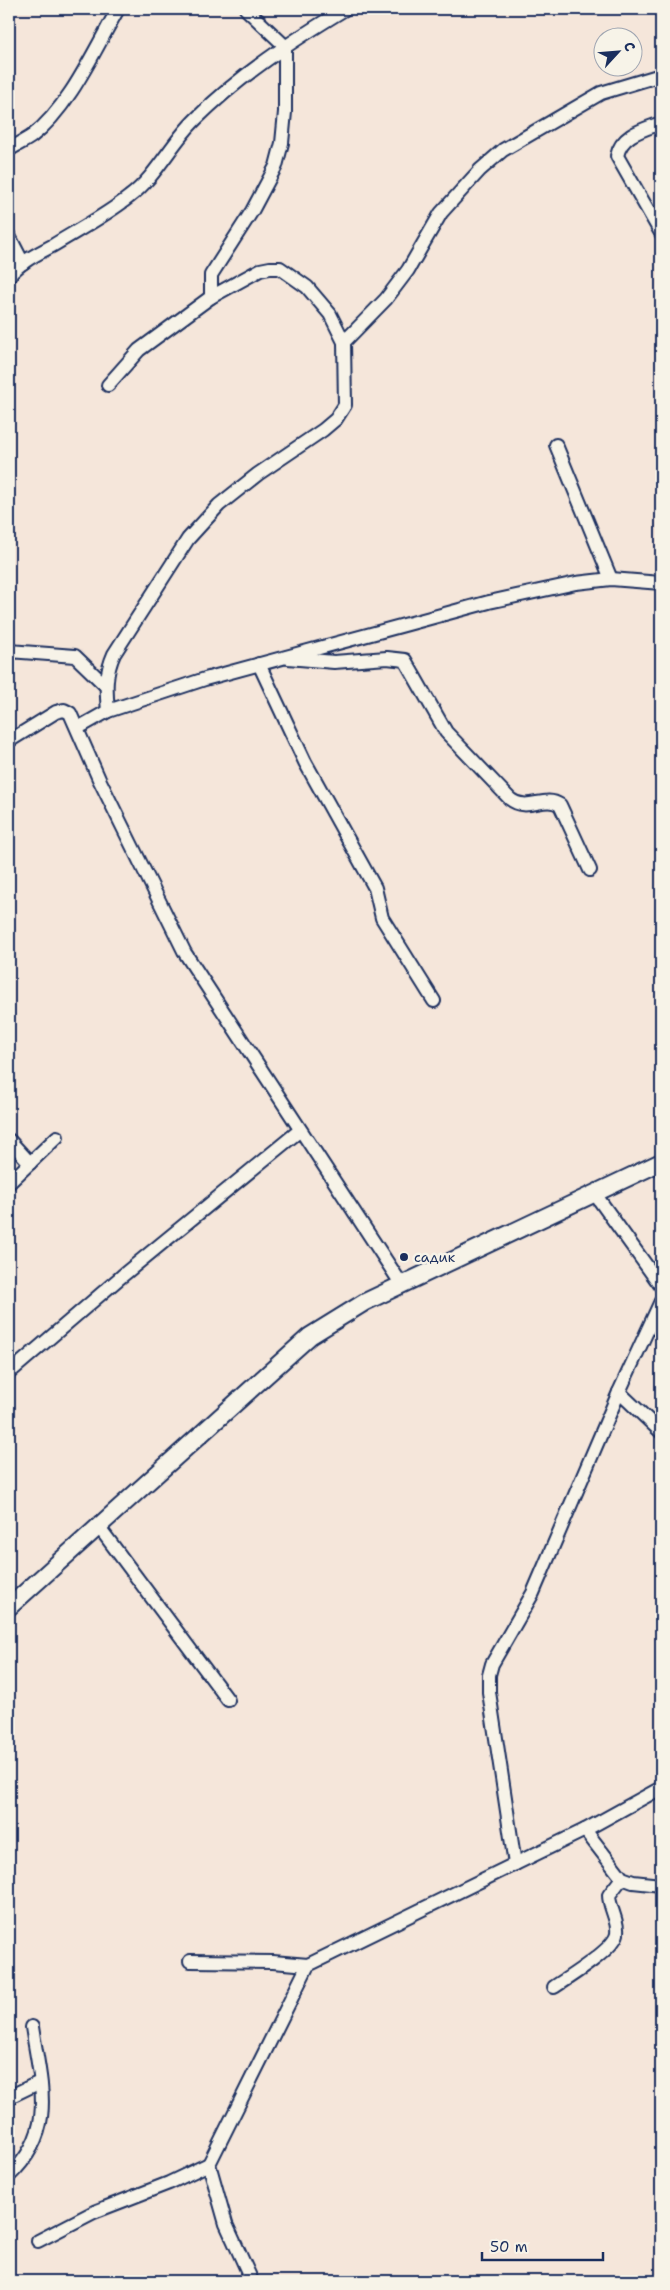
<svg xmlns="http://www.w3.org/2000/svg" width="670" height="2290" viewBox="0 0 670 2290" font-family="'Shantell Sans',sans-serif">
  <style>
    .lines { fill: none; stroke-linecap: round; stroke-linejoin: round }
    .minor-casing { stroke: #1b2f5e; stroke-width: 16 }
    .tertiary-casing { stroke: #1b2f5e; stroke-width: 20 }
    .minor { stroke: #f7f3e8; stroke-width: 12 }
    .tertiary { stroke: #f7f3e8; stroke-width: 16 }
    .poi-dot { fill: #1b2f5e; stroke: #f7f3e8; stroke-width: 2 }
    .labels { text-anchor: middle; stroke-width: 5; stroke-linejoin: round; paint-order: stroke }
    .poi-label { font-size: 14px; fill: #1b2f5e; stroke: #f7f3e8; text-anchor: start }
  </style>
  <rect width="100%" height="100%" fill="#f5e6da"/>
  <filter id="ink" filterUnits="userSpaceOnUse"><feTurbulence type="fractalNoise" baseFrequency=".02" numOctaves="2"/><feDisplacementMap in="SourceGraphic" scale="10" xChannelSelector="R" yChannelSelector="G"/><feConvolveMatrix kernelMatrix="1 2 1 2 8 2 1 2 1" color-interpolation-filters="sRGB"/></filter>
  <g filter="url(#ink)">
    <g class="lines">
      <defs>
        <g id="minor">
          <path d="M 661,123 C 642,130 621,135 617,156 L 661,233"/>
          <path d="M 9,150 C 16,145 25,141 32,136 C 69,108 95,49 118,9"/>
          <path d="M 9,236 L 23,263"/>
          <path d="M 9,276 C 20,262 37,254 52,246 C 78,230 105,216 129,197 C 157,176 171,143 196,119 C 240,75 292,41 345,9"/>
          <path d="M 211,297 L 211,275 L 252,211 L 276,166 L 282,143 L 285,112 L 285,46 L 246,9"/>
          <path d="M 344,342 L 386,299 L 408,270 L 441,213 L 480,170 L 503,150 L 601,93 L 661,75"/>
          <path d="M 108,385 L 139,350 L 211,297 L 260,270 L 270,268 L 280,268 L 307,287 L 330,314 L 344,342 L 345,405 L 336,419 L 323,430 L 258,474 L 219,505 L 188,539 L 114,654 C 105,674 106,689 108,711"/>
          <path d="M 556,445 L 611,579"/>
          <path d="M 9,651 L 75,656 L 105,685"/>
          <path d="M 288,658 L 334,662 L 387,658 L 405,660 L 446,732 L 510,799 C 528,813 544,794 560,805 L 590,870"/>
          <path d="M 259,664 L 305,762 L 375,888 L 382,918 L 434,1001"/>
          <path d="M 78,728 L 108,711 L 205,679 L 489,602 L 576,583 L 611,579 L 661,583"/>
          <path d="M 9,741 L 56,712 L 64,710 L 70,713 L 99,779 L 185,953 L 402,1285"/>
          <path d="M 9,1140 L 30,1163"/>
          <path d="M 9,1183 L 57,1137"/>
          <path d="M 595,1194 L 661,1286"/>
          <path d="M 9,1373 L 122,1276 L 299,1131"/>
          <path d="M 619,1392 L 661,1432"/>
          <path d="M 99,1527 L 228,1700"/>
          <path d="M 585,1830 L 622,1878 L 633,1882 L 661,1885"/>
          <path d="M 515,1864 L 585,1830 L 661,1788"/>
          <path d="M 190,1961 L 273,1962 L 308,1965"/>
          <path d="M 554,1987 C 568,1978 614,1949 617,1934 C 619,1921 609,1908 609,1895 L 622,1878"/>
          <path d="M 9,2097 L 40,2082"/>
          <path d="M 9,2176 C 57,2131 41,2085 32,2027"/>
          <path d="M 38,2241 L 94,2212 L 169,2183 L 209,2164"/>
          <path d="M 252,2281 L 226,2224 L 209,2164 L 308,1965 L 515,1864 L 489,1692 L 489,1675 L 492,1664 L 533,1593 L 619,1392 L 661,1301"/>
        </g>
        <path id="tertiary" d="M 9,1607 L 310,1336 L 365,1302 L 661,1162"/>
      </defs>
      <!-- minor casing -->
      <use href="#minor" class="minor-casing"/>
      <!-- tertiary casing -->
      <use href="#tertiary" class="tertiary-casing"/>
      <!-- minor -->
      <use href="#minor" class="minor"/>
      <!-- tertiary -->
      <use href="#tertiary" class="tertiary"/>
    </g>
  </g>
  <!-- markers -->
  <circle class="poi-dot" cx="404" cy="1257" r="5"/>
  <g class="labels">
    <!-- poi labels -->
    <g class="poi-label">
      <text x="414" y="1262">садик</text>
    </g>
  </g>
  <!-- margin -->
  <rect width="670" height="2290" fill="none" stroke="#f7f3e8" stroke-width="30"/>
  <rect x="15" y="15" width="640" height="2260" fill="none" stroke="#1b2f5e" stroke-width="2" filter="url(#ink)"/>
  <!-- north arrow -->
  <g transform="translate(618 52) rotate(64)"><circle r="24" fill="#f7f3e8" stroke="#9fa5b1"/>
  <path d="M0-4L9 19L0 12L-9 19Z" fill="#1b2f5e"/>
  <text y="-8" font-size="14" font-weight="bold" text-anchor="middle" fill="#1b2f5e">С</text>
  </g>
  <!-- scale -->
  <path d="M482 2252v8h121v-8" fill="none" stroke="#1b2f5e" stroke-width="2.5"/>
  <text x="490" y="2252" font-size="15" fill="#1b2f5e" stroke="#f7f3e8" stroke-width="4" paint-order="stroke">50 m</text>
</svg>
